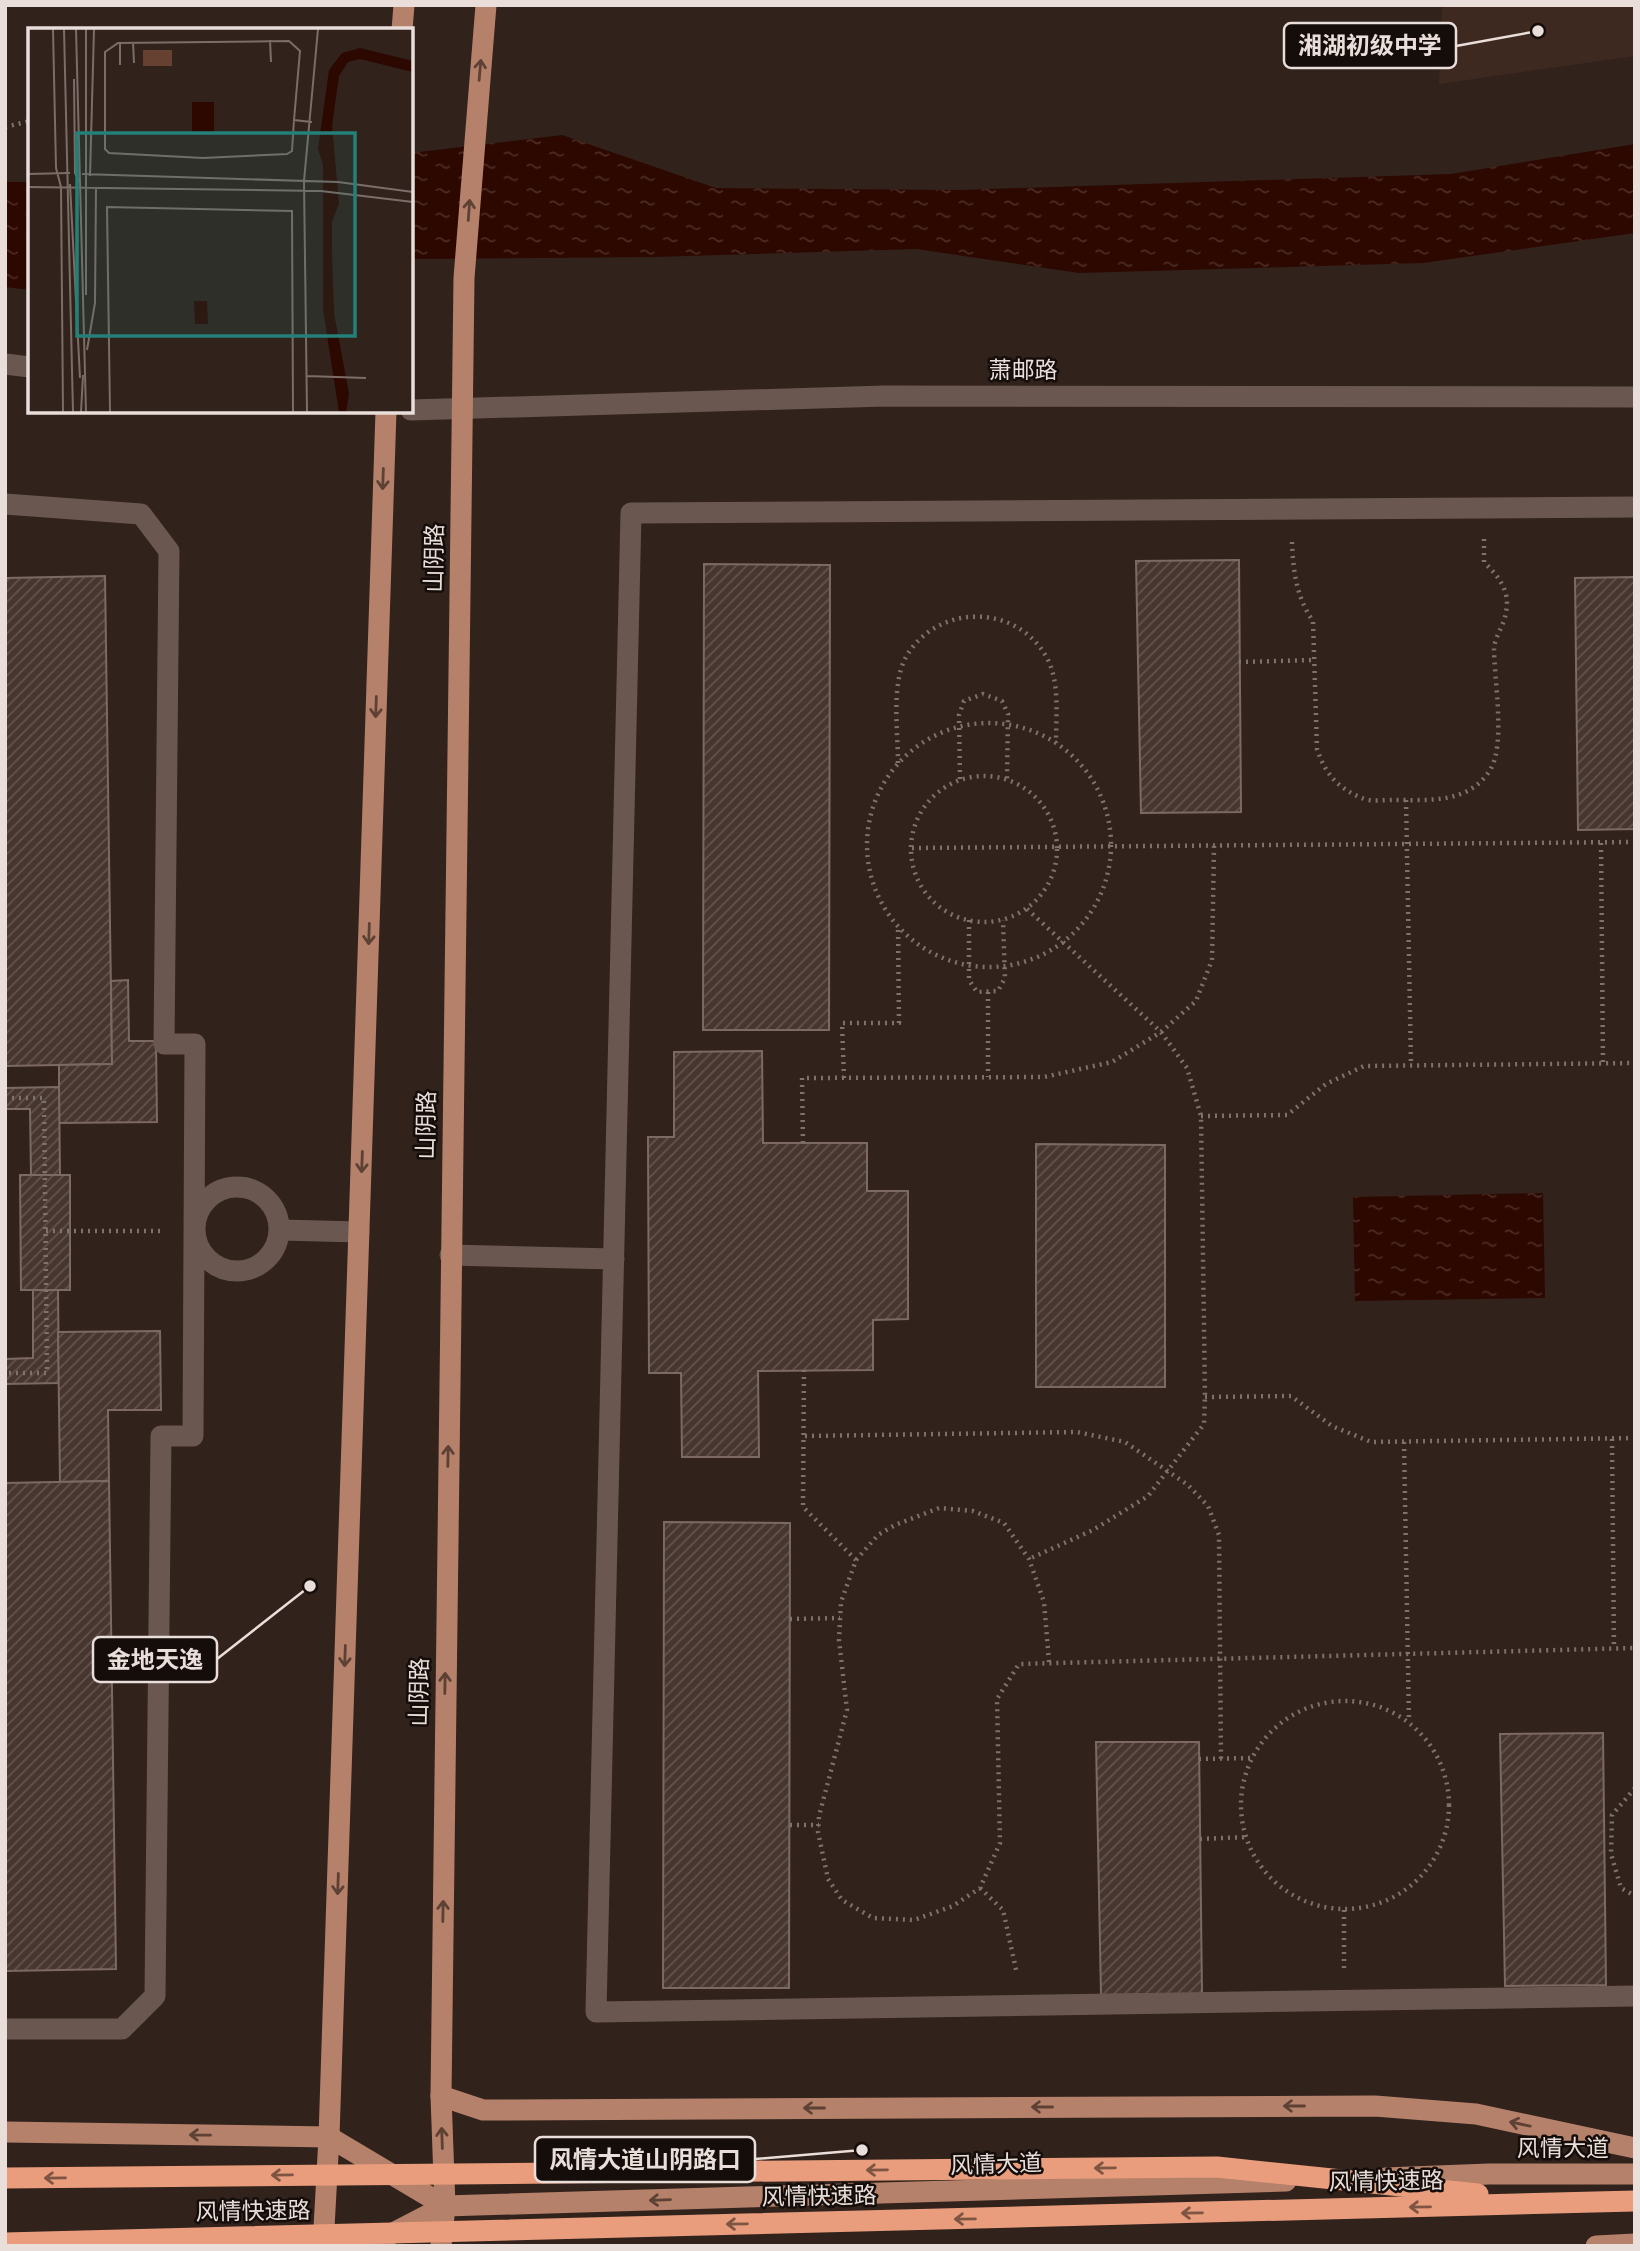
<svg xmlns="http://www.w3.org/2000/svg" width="1640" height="2251" viewBox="0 0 1640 2251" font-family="'IBM Plex Sans','Noto Sans SC',sans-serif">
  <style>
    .built { fill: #3e2920 }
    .water { fill: url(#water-ripples) }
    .building { fill: url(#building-hatch); stroke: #7c6a62; stroke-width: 2 }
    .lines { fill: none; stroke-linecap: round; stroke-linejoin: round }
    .path { stroke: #7f726c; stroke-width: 4.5; stroke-dasharray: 2 5; stroke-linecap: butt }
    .minor { stroke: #6a5850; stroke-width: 21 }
    .major { stroke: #b6816a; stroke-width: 21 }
    .highway { stroke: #e99d7c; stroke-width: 21 }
    .oneway { stroke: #5d4135 }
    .oneway2 { stroke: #7e5543 }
    .labels { text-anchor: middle; stroke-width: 5; stroke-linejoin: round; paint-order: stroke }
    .street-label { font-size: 23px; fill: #e9deda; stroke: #140d0a }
    .inset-road { fill: none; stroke: #7b6d68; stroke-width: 2 }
    .view { fill: #258079; fill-opacity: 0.15; stroke: #258079; stroke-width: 3.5 }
    .inset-edge { fill: none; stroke: #e9deda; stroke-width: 3.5 }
    .leader { fill: none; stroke: #e9deda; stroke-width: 2.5 }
    .callout-dot { fill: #e9deda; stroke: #140d0a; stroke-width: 2.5 }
    .callout { fill: #140d0a; stroke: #e9deda; stroke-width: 2.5 }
    .callout-label { font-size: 24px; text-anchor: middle; font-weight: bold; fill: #e9deda }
  </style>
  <defs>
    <pattern id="water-ripples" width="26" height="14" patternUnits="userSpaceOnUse" patternTransform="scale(1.75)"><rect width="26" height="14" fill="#2c0800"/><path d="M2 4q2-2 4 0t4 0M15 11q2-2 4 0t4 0" fill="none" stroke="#4b2c25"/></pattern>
    <pattern id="building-hatch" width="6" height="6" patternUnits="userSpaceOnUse" patternTransform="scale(1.75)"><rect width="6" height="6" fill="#47362f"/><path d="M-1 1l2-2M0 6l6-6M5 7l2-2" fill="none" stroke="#62534d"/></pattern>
  </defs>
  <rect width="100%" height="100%" fill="#31221c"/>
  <!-- built -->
  <path class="built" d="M 1442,5 L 1635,5 L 1635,56 L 1439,84 Z"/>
  <!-- water -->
  <g class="water">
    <path d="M 562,135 L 716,188 L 960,190 L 1451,174 L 1635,144 L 1635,233 L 1423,263 L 1079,273 L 916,249 L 655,257 L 411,259 L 411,153 Z"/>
    <path d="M 5,182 L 30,182 L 30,290 L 5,287 Z"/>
    <path d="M 1543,1193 L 1545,1298 L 1355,1301 L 1353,1197 Z"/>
  </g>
  <!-- building -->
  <g class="building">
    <path d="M 1239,560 L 1241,812 L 1141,813 L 1136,561 Z"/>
    <path d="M 704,564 L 830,565 L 829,1030 L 703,1030 Z"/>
    <path d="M 105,576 L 112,1064 L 5,1066 L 5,578 Z"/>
    <path d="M 1635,577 L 1635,829 L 1578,830 L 1575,578 Z"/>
    <path d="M 128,980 L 129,1041 L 156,1041 L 157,1122 L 59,1123 L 59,1065 L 112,1064 L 111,981 Z"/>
    <path d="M 762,1051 L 763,1143 L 867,1143 L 867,1191 L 908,1191 L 908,1319 L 873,1320 L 873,1370 L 758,1371 L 759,1457 L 682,1457 L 681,1373 L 649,1373 L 648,1137 L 674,1137 L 674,1052 Z"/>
    <path d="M 59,1087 L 60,1175 L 31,1175 L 30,1109 L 5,1109 L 5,1088 Z"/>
    <path d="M 1036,1144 L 1165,1145 L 1165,1387 L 1036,1387 Z"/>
    <path d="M 20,1175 L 70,1175 L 70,1290 L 21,1290 Z"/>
    <path d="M 33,1290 L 58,1290 L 59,1383 L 5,1384 L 5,1359 L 33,1358 Z"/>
    <path d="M 160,1331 L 161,1410 L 108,1410 L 109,1481 L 60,1482 L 58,1332 Z"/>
    <path d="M 109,1481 L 116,1969 L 5,1971 L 5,1483 Z"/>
    <path d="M 664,1522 L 790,1523 L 789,1988 L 663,1988 Z"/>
    <path d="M 1603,1733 L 1606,1985 L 1505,1986 L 1500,1734 Z"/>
    <path d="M 1096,1742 L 1199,1742 L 1202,1994 L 1101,1995 Z"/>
  </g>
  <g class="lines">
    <!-- path -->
    <g class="path">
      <path d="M 5,127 L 30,121"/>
      <path d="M 1292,542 C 1293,569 1296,597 1313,621 L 1317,749 C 1325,773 1337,788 1362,798 C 1370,802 1384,800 1393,800 C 1428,800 1469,804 1490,770 C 1506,745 1494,679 1494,648 C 1495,639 1500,631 1503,623 C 1513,596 1503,581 1484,562 L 1484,539"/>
      <path d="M 1239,662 L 1314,660"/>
      <circle cx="989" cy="845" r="122"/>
      <path d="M 898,763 C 898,732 891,684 906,657 C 937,603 1017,603 1047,658 C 1060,683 1056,715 1056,743"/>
      <circle cx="984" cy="849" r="73"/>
      <path d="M 960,779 L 959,715 L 964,701 L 983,694 L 1002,701 L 1008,714 L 1007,779"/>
      <path d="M 1406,800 L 1411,1065"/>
      <path d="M 1601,843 L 1603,1063"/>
      <path d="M 912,848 L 1635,842"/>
      <path d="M 1027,909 L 1161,1032 L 1187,1068 L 1201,1116 L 1205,1397 L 1204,1424 L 1148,1496 L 1093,1530 L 1029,1559"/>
      <path d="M 969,920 L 969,980 L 977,992 L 998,991 L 1005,978 L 1003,920"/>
      <path d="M 988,992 L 988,1077"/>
      <path d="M 844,1078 L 842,1023 L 899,1023 L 898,926"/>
      <path d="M 5,1098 L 44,1098 L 47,1373 L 5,1373"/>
      <path d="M 1201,1116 L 1287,1115 L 1326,1084 L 1364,1066 L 1635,1063"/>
      <path d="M 803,1143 L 802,1078 L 1044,1077 L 1112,1062 L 1161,1032 L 1196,1001 L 1212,960 L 1214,846"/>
      <path d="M 46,1231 L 164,1231"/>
      <path d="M 804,1370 L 803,1507 L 856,1560"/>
      <path d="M 1205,1397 L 1291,1396 L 1332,1426 L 1371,1442 L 1635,1438"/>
      <path d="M 805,1436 L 1077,1432 L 1125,1442 L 1188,1485 L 1208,1506 L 1219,1535 L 1221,1759"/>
      <path d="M 1612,1439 L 1614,1649"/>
      <path d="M 1404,1442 L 1409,1722"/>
      <path d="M 790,1619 L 840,1618"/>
      <path d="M 1049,1662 L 1044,1602 L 1029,1559 L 1004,1523 L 973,1511 L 939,1508 L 895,1525 L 878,1535 L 856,1560 L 841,1602 L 839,1640 L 847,1710 L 819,1816 L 818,1832 L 828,1879 L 842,1900 L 873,1918 L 914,1920 L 953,1906 L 980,1888 L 1000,1843 L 997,1699 L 1019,1664 L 1635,1648"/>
      <circle cx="1345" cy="1805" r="104"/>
      <path d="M 1199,1759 L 1251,1758"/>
      <path d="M 1635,1788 L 1612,1815 L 1611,1854 L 1621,1888 L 1635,1896"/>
      <path d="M 790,1825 L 819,1825"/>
      <path d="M 1200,1839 L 1247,1837"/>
      <path d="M 980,1888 L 1003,1910 L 1017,1974"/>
      <path d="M 1344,1968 L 1344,1910"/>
    </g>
    <!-- minor -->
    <g class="minor">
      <path d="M 5,364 L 30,367"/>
      <path d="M 411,410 L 885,396 L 1635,397"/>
      <path d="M 5,504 L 141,514 L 169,551 L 164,1044 L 195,1044 L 193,1436 L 161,1436 L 155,1996 L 122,2029 L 5,2029"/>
      <path d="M 1635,507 L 631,513 L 596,2012 L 1635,1996"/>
      <circle cx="237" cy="1229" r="42"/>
      <path d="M 280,1230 L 359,1232"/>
      <path d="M 450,1255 L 614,1259"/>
    </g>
    <!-- major -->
    <g class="major">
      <path d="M 402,30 L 404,5"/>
      <path d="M 441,2096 L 483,2110 L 1375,2106 L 1476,2114 L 1635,2148"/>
      <path d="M 5,2132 L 329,2137 L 445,2206"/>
      <path d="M 1385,2178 L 1489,2174 L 1635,2174"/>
      <path d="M 323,2246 L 329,2137 L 386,411"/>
      <path d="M 368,2246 L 445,2206 L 1286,2181"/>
      <path d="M 441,2246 L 445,2206 L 441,2096 L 464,278 L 486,5"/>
      <path d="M 1596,2246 L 1635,2244"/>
    </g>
    <!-- highway -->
    <g class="highway">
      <path d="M 5,2178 L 1217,2167 L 1478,2194"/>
      <path d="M 5,2243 L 1635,2201"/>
    </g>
  </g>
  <!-- one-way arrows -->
  <defs><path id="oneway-shaft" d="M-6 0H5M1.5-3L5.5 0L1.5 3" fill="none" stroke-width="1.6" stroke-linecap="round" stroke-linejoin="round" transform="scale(1.75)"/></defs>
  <g class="oneway">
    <use href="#oneway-shaft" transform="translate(480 70) rotate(-85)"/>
    <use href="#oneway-shaft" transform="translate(469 210) rotate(-86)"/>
    <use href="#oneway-shaft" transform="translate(383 479) rotate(92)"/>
    <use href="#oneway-shaft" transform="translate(376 707) rotate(92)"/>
    <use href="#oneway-shaft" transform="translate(369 934) rotate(92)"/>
    <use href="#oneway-shaft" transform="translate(362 1162) rotate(92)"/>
    <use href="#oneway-shaft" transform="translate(448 1456) rotate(-89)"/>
    <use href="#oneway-shaft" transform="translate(345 1656) rotate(92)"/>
    <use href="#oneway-shaft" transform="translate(445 1683) rotate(-89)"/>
    <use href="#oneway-shaft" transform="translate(338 1884) rotate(92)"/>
    <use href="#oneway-shaft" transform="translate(443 1911) rotate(-89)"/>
    <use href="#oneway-shaft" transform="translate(1294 2106) rotate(180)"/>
    <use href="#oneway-shaft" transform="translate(1042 2107) rotate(180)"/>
    <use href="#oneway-shaft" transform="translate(814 2108) rotate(180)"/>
    <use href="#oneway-shaft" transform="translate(1520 2124) rotate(-168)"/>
    <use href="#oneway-shaft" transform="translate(200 2135) rotate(-179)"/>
    <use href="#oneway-shaft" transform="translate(442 2138) rotate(-92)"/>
    <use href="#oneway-shaft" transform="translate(660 2200) rotate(178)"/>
  </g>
  <g class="oneway2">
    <use href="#oneway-shaft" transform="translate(1105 2168) rotate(179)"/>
    <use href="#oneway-shaft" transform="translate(877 2170) rotate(179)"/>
    <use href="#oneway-shaft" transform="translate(282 2175) rotate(179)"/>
    <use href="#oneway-shaft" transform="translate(55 2178) rotate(179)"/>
    <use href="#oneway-shaft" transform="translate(1420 2207) rotate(179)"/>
    <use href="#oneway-shaft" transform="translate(1192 2213) rotate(179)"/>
    <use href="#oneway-shaft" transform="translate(965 2219) rotate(179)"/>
    <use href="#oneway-shaft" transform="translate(737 2224) rotate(179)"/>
  </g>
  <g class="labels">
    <!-- street labels -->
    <g class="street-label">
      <text x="1023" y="378">萧邮路</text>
      <text transform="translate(434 558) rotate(-89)" y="8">山阴路</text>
      <text transform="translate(426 1125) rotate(-89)" y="8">山阴路</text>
      <text transform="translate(419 1692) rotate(-89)" y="8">山阴路</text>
      <text x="1563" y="2156">风情大道</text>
      <text transform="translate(996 2164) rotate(-2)" y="8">风情大道</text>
      <text transform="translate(1386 2181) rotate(-1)" y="8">风情快速路</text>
      <text transform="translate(819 2196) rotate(-1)" y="8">风情快速路</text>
      <text transform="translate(253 2211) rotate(-1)" y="8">风情快速路</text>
    </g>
  </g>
  <!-- overview -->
  <g transform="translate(28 28)">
    <rect width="385" height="385" fill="#31221c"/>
    <path d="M 115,22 L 144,22 L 144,38 L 115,38 Z" fill="#664131"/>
    <path d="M 332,20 L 385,33 L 385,44 L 332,31 L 320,34 L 311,48 L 304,98 L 311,175 L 304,194 L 304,224 L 306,285 L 321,366 L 318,384 L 311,384 L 295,281 L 295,137 L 290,121 L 301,42 L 314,25 ZM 164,74 L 186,74 L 186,106 L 164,106 ZM 166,273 L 179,273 L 180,296 L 167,296 Z" fill="#2c0800"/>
    <path class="inset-road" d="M 25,1 L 28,140 L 33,159 L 35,384M 36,1 L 45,384M 48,1 L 58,384M 58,1 L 58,267M 242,12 L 243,34M 105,14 L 106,35M 92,15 L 92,37M 46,51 L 47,145 L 51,154M 266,92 L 264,123 L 259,126 L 175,130 L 81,125 L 77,121 L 77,24 L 90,15 L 261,13 L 272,23 L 266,92 L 284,94M 0,146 L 42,145M 54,146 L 310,154 L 385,164M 62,148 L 66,1M 42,156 L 52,350M 0,159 L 293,163 L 385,174M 59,322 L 67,275 L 68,160M 279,348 L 338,350M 53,384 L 55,347M 82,384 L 79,179 L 264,183 L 265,384M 279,384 L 276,153 L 290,1"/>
    <path class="view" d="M 49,105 L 327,105 L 327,308 L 49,308 Z"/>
    <rect width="385" height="385" class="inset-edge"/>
  </g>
  <!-- callouts -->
  <path class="leader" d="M1538 31L1456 46M310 1586L217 1659M862 2150L755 2159"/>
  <g class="callout-dot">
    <circle cx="1538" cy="31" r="7"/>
    <circle cx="310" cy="1586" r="7"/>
    <circle cx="862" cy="2150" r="7"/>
  </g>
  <g class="callout">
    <rect x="1284" y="23" width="172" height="45" rx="7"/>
    <rect x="93" y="1637" width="124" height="45" rx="7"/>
    <rect x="535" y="2137" width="220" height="45" rx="7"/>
  </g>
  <g class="callout-label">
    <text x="1370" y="54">湘湖初级中学</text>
    <text x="155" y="1668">金地天逸</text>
    <text x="645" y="2168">风情大道山阴路口</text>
  </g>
  <!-- border -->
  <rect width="1640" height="2251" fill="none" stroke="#e9deda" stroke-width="14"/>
</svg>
